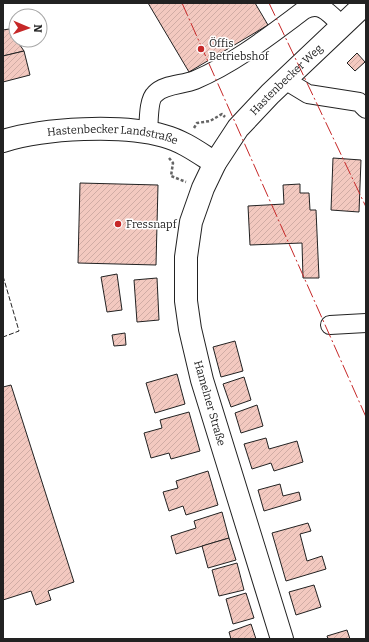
<svg xmlns="http://www.w3.org/2000/svg" width="369" height="642" viewBox="0 0 369 642" font-family="Bitter,serif">
  <style>
    .building { fill: url(#building-hatch); stroke: #222 }
    .lines { fill: none; stroke-linecap: round; stroke-linejoin: round }
    .minor-casing { stroke: #222; stroke-width: 20 }
    .major-casing { stroke: #222; stroke-width: 24 }
    .path { stroke: #646464; stroke-width: 2.5; stroke-dasharray: 3 2; stroke-linecap: butt }
    .minor { stroke: #fff; stroke-width: 18 }
    .major { stroke: #fff; stroke-width: 22 }
    .fence { stroke: #222; stroke-width: 1; stroke-dasharray: 5 2; stroke-linecap: butt }
    .power { stroke: #c62828; stroke-width: 1; stroke-dasharray: 14 3 2 3; stroke-linecap: butt }
    .poi-dot { fill: #c62828; stroke: #fff; stroke-width: 1.5 }
    .labels { text-anchor: middle; stroke-width: 3; stroke-linejoin: round; paint-order: stroke }
    .poi-label { font-size: 11px; fill: #222; stroke: #fff; text-anchor: start }
    .street-label { font-size: 11px; fill: #222; stroke: #fff }
  </style>
  <defs>
    <pattern id="building-hatch" width="6" height="6" patternUnits="userSpaceOnUse"><rect width="6" height="6" fill="#f3c9c0"/><path d="M-1 1l2-2M0 6l6-6M5 7l2-2" fill="none" stroke="#d0aca5"/></pattern>
  </defs>
  <rect width="100%" height="100%" fill="#fff"/>
  <!-- building -->
  <g class="building">
    <path d="M 148,3 L 255,3 L 268,25 L 189,72 Z"/>
    <path d="M 9,29 L 24,51 L 3,56 L 3,30 Z"/>
    <path d="M 24,51 L 30,75 L 3,82 L 3,56 Z"/>
    <path d="M 357,53 L 365,62 L 355,71 L 347,63 Z"/>
    <path d="M 333,158 L 361,160 L 359,212 L 331,210 Z"/>
    <path d="M 80,183 L 158,185 L 156,265 L 78,263 Z"/>
    <path d="M 300,184 L 300,193 L 309,193 L 310,210 L 316,210 L 319,278 L 303,278 L 302,243 L 250,245 L 248,206 L 284,204 L 283,185 Z"/>
    <path d="M 117,274 L 122,310 L 107,312 L 101,277 Z"/>
    <path d="M 157,278 L 159,320 L 137,322 L 134,280 Z"/>
    <path d="M 125,333 L 126,345 L 114,346 L 112,335 Z"/>
    <path d="M 235,341 L 243,371 L 221,377 L 213,347 Z"/>
    <path d="M 177,374 L 185,404 L 155,413 L 146,383 Z"/>
    <path d="M 244,377 L 251,400 L 231,407 L 223,384 Z"/>
    <path d="M 11,385 L 74,582 L 48,591 L 51,600 L 36,605 L 31,591 L 3,600 L 3,387 Z"/>
    <path d="M 257,405 L 263,426 L 241,433 L 235,413 Z"/>
    <path d="M 189,412 L 200,451 L 171,459 L 169,453 L 151,458 L 144,433 L 162,428 L 160,420 Z"/>
    <path d="M 266,438 L 269,449 L 297,441 L 303,462 L 274,471 L 271,463 L 252,469 L 244,444 Z"/>
    <path d="M 208,471 L 218,505 L 186,515 L 183,506 L 169,511 L 163,492 L 178,488 L 176,481 Z"/>
    <path d="M 280,484 L 283,496 L 299,492 L 301,500 L 264,511 L 258,490 Z"/>
    <path d="M 222,512 L 229,538 L 176,554 L 171,536 L 196,528 L 194,521 Z"/>
    <path d="M 308,523 L 311,531 L 300,534 L 307,561 L 322,556 L 326,569 L 286,581 L 272,533 Z"/>
    <path d="M 229,538 L 236,560 L 208,568 L 202,546 Z"/>
    <path d="M 237,563 L 244,590 L 219,596 L 212,570 Z"/>
    <path d="M 314,585 L 321,607 L 296,615 L 289,592 Z"/>
    <path d="M 246,593 L 254,618 L 233,624 L 226,599 Z"/>
    <path d="M 251,624 L 256,639 L 231,639 L 229,632 Z"/>
    <path d="M 347,630 L 350,639 L 328,639 L 327,636 Z"/>
  </g>
  <g class="lines">
    <defs>
      <g id="minor">
        <path d="M 285,80 L 308,94 L 359,102 L 366,109"/>
        <path d="M 148,132 C 149,123 148,100 155,94 C 164,84 183,85 195,80 C 235,63 269,36 304,10 C 321,1 330,14 342,26"/>
        <path d="M 330,325 L 366,323"/>
      </g>
      <g id="major">
        <path id="s1" d="M 3,141 C 45,128 122,124 164,136 C 183,141 199,153 215,163"/>
        <path id="s2" d="M 282,639 L 202,380 L 190,329 L 186,301 L 186,257 L 191,222 L 203,188 L 215,163 L 238,128 L 270,94 L 366,3"/>
      </g>
    </defs>
    <!-- minor casing -->
    <use href="#minor" class="minor-casing"/>
    <!-- major casing -->
    <use href="#major" class="major-casing"/>
    <!-- path -->
    <g class="path">
      <path d="M 194,128 L 197,123 L 210,121 L 222,114 L 225,117"/>
      <path d="M 169,158 L 173,163 L 171,176 L 186,182"/>
    </g>
    <!-- minor -->
    <use href="#minor" class="minor"/>
    <!-- major -->
    <use href="#major" class="major"/>
    <!-- fence -->
    <path class="fence" d="M 3,276 L 19,331 L 3,337"/>
    <!-- power -->
    <g class="power">
      <path d="M 182,3 L 366,417"/>
      <path d="M 269,3 L 366,207"/>
    </g>
  </g>
  <!-- markers -->
  <g class="poi-dot">
    <circle cx="201" cy="49" r="4"/>
    <circle cx="118" cy="224" r="4"/>
  </g>
  <g class="labels">
    <!-- poi labels -->
    <g class="poi-label">
      <text x="209" y="47">Öffis<tspan x="209" dy="13">Betriebshof</tspan></text>
      <text x="126" y="228">Fressnapf</text>
    </g>
    <!-- street labels -->
    <g class="street-label">
      <text dy="4" stroke="none"><textPath href="#s2" startOffset="605">Hastenbecker Weg</textPath></text>
      <text dy="4" stroke="none"><textPath href="#s1" startOffset="111">Hastenbecker Landstraße</textPath></text>
      <text transform="translate(210 403) rotate(74)" y="4">Hamelner Straße</text>
    </g>
  </g>
  <!-- border -->
  <rect width="369" height="642" fill="none" stroke="#222222" stroke-width="8"/>
  <!-- north arrow -->
  <g transform="translate(28 28) rotate(92)"><circle r="19" fill="#ffffff" stroke="#a7a7a7"/>
  <path d="M0-3L7 15L0 10L-7 15Z" fill="#c62828"/>
  <text y="-6" font-size="11" font-weight="bold" text-anchor="middle" fill="#222222">N</text>
  </g>
</svg>
